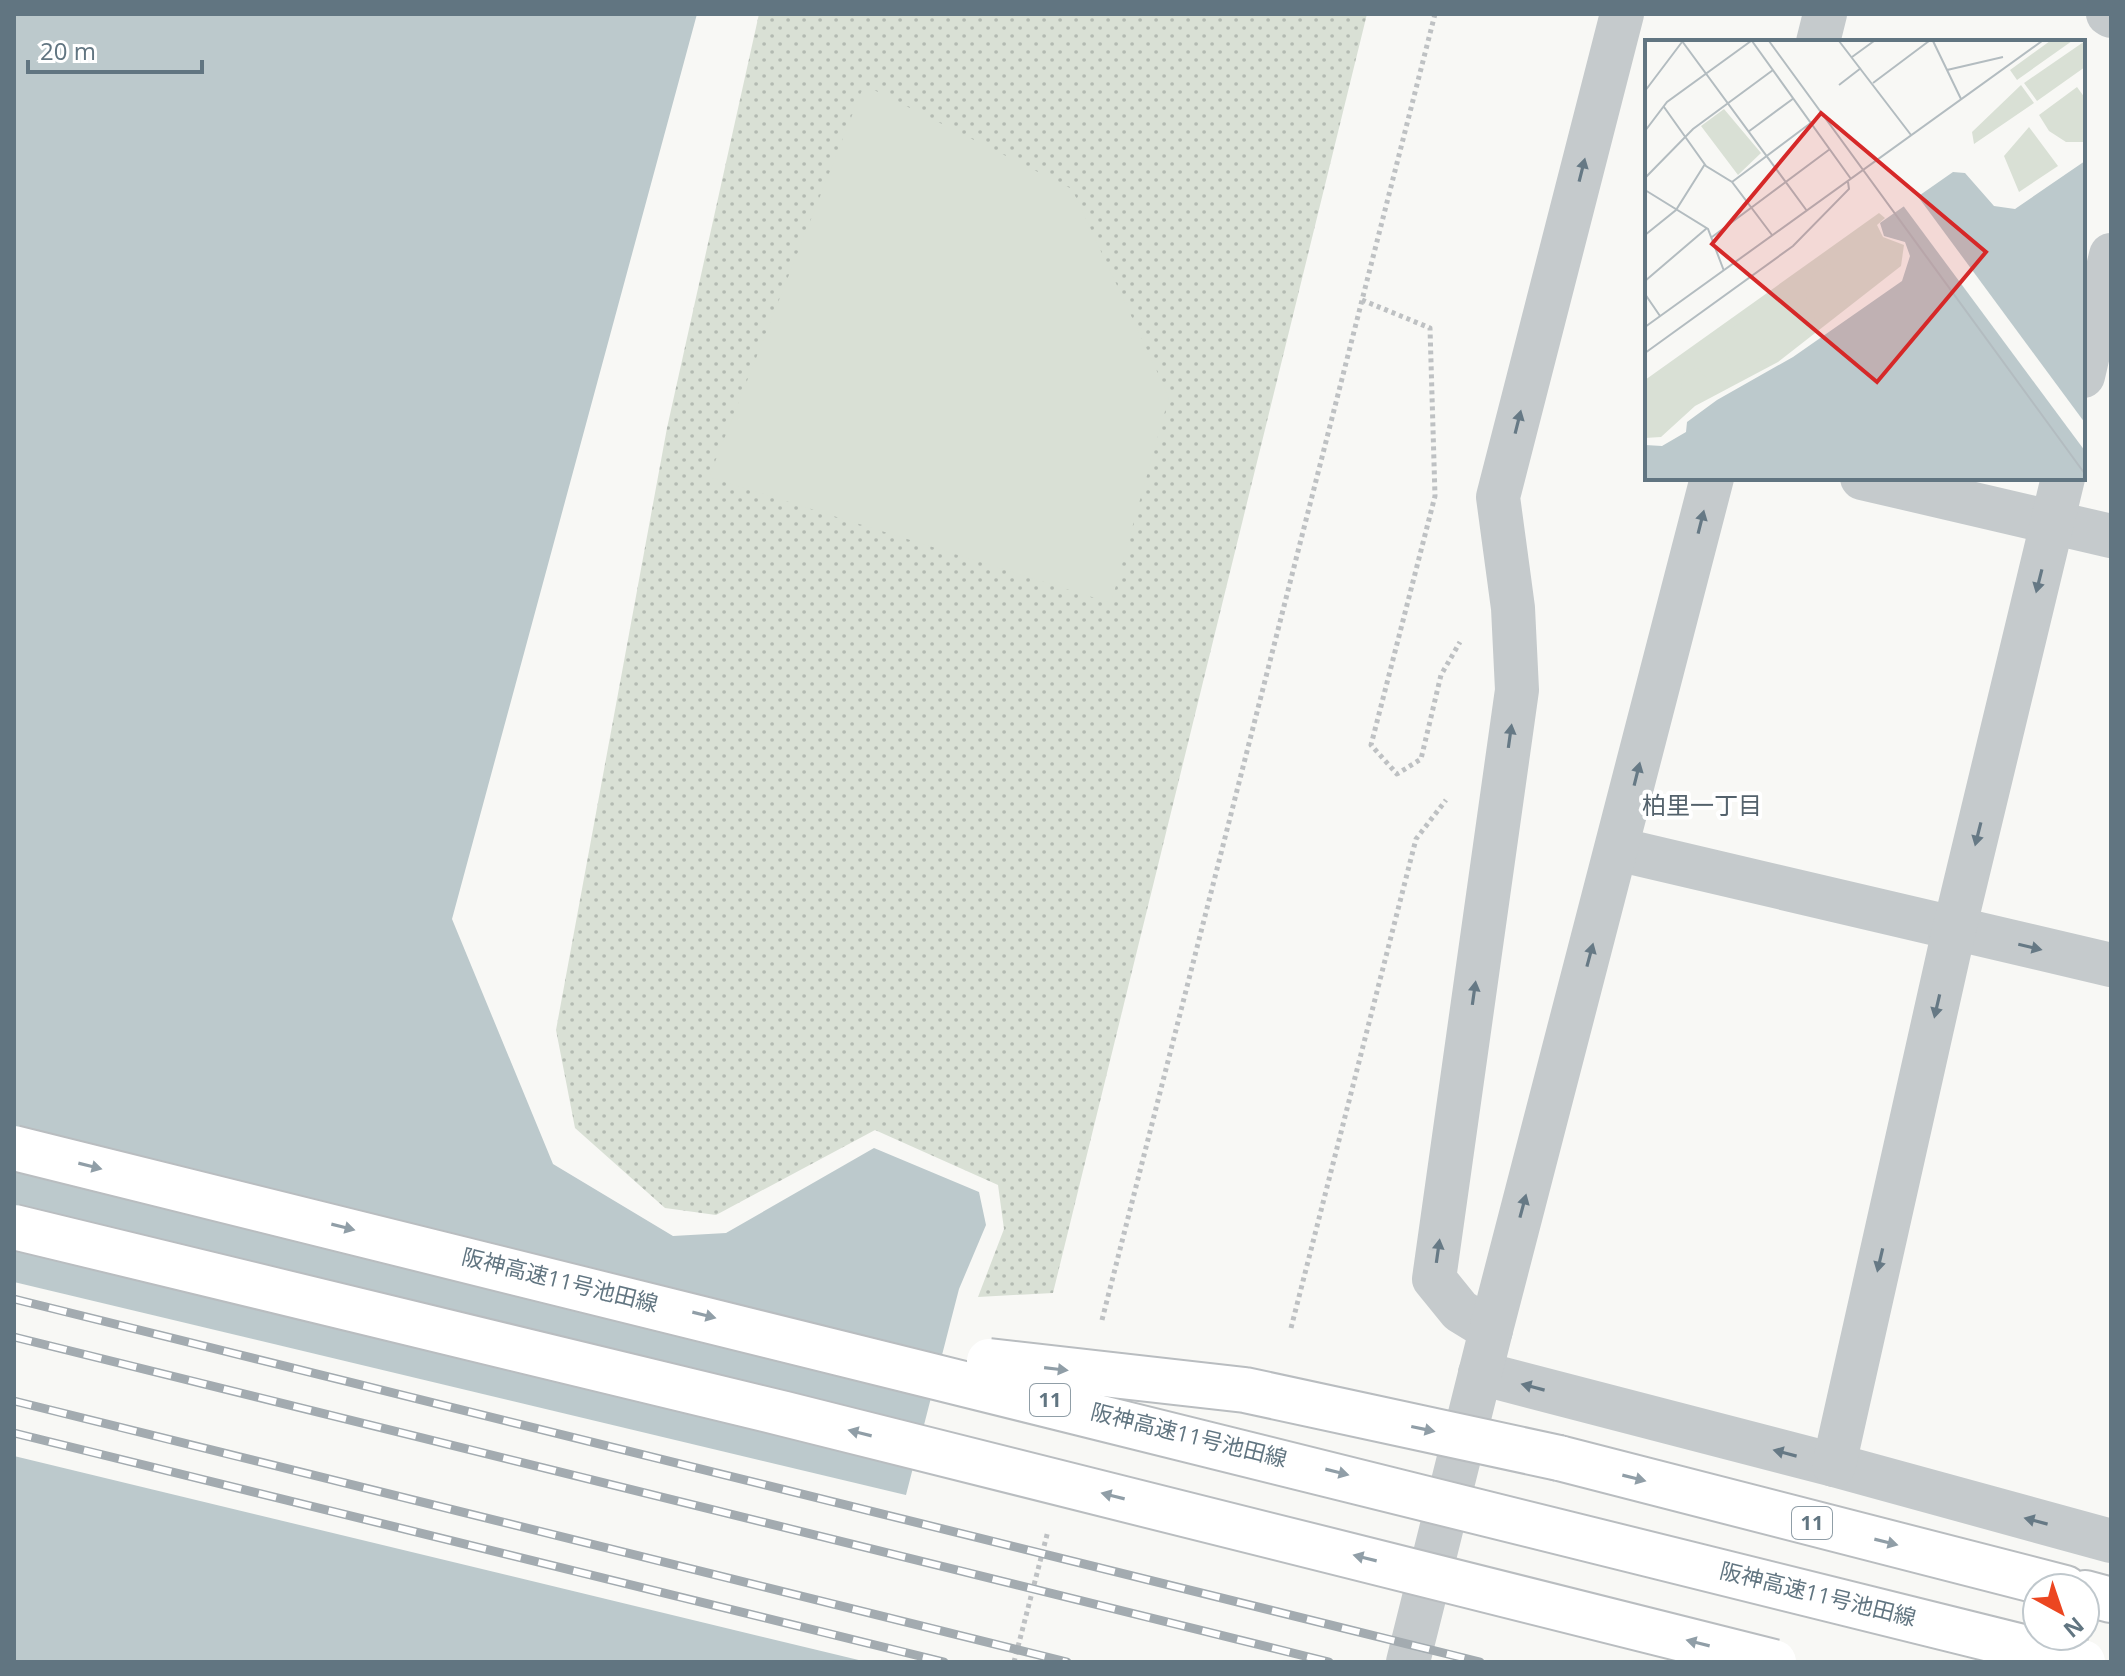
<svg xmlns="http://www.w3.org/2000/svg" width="2125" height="1676" viewBox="0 0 2125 1676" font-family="'Open Sans','Noto Sans JP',sans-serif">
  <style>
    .grass { fill: url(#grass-dots) }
    .pitch { fill: #d9e0d5 }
    .water { fill: #bcc9cc }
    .pier { fill: #f8f8f5 }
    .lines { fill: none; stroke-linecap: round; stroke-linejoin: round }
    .highway-casing { stroke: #b9bdc0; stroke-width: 48 }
    .path { stroke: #bec1c3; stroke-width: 5; stroke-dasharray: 4 4; stroke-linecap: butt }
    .street { stroke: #c5cacc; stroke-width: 44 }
    .highway { stroke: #fff; stroke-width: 44 }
    .rail-casing { stroke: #a3abb0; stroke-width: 9 }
    .rail { stroke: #fff; stroke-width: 6; stroke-dasharray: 18; stroke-linecap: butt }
    .highway-bridge-casing { stroke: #b9bdc0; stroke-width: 48; stroke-linecap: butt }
    .highway-bridge { stroke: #fff; stroke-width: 44 }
    .oneway { fill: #667985 }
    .oneway2 { fill: #909ea7 }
    .labels { text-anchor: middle; stroke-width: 8; stroke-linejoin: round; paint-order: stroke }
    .shield { fill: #fff; stroke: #909ea7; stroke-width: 2 }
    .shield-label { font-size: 20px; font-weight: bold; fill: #617581 }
    .street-label { font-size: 22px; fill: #617581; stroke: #fff }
    .neighbourhood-label { font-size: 24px; fill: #54626c; stroke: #fff }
    .inset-road { fill: none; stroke: #b3bcc0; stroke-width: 2 }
    .view { fill: #d62828; fill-opacity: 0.15; stroke: #d62828; stroke-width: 4 }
    .inset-edge { fill: none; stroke: #617581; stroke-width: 4 }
  </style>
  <defs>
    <pattern id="grass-dots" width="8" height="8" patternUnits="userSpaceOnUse" patternTransform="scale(2)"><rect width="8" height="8" fill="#d9e0d5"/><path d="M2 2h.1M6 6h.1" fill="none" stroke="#b3bab2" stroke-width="1.8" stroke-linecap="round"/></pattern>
  </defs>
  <rect width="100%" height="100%" fill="#f8f8f5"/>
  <!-- grass -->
  <path class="grass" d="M 759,14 L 1367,14 L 1053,1293 L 978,1297 L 1004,1229 L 998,1185 L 875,1130 L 716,1215 L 665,1208 L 575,1128 L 556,1030 L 667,428 Z"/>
  <!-- pitch -->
  <path class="pitch" d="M 864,85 L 1072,189 L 1169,397 L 1111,603 L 709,477 Z"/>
  <!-- water -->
  <path class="water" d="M 14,14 L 697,14 L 452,919 L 553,1164 L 673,1236 L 726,1233 L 874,1148 L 979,1192 L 986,1225 L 959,1289 L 863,1662 L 14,1662 Z"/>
  <!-- pier -->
  <path class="pier" d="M 14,1282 L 910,1496 L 867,1662 L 14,1456 Z"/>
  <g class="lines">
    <defs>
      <g id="highway">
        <path d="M 1559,1458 L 2065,1588"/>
        <path d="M 2085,1593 L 2111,1600"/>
      </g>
    </defs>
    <!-- highway casing -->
    <use href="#highway" class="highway-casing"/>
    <!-- path -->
    <g class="path">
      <path d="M 1362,300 L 1430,328 L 1435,496 L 1371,745 L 1397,774 L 1421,759 L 1441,675 L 1460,642"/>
      <path d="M 1102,1320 L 1435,14"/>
      <path d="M 1291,1328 L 1416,839 L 1446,800"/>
      <path d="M 1014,1662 L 1048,1531"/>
    </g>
    <!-- street -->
    <g class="street">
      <path d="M 2108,14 L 2111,16"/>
      <path d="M 1818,42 L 1825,14"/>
      <path d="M 2083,376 L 2111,255"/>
      <path d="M 1862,478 L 2111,536"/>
      <path d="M 1617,849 L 2111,965"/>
      <path d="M 1491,1330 L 1460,1311 L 1434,1279 L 1517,690 L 1513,608 L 1498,497 L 1622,14"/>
      <path d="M 1480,1373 L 1834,1465 L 2111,1541"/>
      <path d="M 1834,1465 L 1954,930 L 2063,478"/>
      <path d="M 1408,1662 L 1491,1330 L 1712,478"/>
    </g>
    <!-- highway -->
    <use href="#highway" class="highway"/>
    <defs>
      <g id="rail">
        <path d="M 14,1299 L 1480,1662"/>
        <path d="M 14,1337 L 1329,1662"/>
        <path d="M 14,1401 L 1067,1662"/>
        <path d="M 14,1433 L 944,1662"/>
      </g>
    </defs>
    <!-- rail casing -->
    <use href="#rail" class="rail-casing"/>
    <!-- rail -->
    <use href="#rail" class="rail"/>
    <defs>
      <g id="highway-bridge">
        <path d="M 14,1148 C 705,1315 1395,1485 2083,1662"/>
        <path d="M 14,1227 L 785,1414 L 1774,1662"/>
        <path d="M 989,1361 L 1245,1390 L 1559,1458"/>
      </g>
    </defs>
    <!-- highway-bridge casing -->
    <use href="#highway-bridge" class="highway-bridge-casing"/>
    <!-- highway-bridge -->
    <use href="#highway-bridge" class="highway-bridge"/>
  </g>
  <!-- one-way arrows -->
  <defs><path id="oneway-solid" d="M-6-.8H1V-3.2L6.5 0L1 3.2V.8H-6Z" transform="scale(2)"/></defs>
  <g class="oneway">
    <use href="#oneway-solid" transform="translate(1582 170) rotate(-76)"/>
    <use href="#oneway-solid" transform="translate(1518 422) rotate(-76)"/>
    <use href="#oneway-solid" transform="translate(1701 522) rotate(-76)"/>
    <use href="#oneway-solid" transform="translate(2039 581) rotate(104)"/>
    <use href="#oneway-solid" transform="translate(1510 736) rotate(-82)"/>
    <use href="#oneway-solid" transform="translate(1637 774) rotate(-76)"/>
    <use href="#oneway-solid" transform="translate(1978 834) rotate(104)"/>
    <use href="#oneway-solid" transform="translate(2030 947) rotate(13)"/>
    <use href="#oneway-solid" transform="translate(1590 955) rotate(-75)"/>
    <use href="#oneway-solid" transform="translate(1474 993) rotate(-82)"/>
    <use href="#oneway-solid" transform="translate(1937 1006) rotate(103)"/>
    <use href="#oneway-solid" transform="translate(1523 1206) rotate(-75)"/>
    <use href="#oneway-solid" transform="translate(1438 1251) rotate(-82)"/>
    <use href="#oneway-solid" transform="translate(1880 1260) rotate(103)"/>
    <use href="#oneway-solid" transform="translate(1533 1387) rotate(-165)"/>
    <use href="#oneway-solid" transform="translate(1785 1453) rotate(-165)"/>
    <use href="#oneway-solid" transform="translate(2036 1521) rotate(-165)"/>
  </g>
  <g class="oneway2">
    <use href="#oneway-solid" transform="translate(90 1166) rotate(14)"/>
    <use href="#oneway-solid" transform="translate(343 1227) rotate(14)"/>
    <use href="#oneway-solid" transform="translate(704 1315) rotate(14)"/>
    <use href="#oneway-solid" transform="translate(1056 1369) rotate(7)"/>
    <use href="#oneway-solid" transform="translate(1423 1429) rotate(12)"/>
    <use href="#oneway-solid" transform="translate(860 1433) rotate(-166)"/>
    <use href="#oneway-solid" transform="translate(1337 1472) rotate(14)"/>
    <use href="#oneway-solid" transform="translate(1634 1478) rotate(14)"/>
    <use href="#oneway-solid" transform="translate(1113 1496) rotate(-166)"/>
    <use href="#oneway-solid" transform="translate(1886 1542) rotate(14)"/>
    <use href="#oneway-solid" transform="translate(1365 1558) rotate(-166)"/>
    <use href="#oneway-solid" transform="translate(1698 1643) rotate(-166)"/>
  </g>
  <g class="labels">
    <!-- shield labels -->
    <g class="shield">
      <rect x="1030" y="1384" width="40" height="32" rx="6"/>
      <rect x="1792" y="1507" width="40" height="32" rx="6"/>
    </g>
    <g class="shield-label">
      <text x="1050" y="1407">11</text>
      <text x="1812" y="1530">11</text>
    </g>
    <!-- street labels -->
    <g class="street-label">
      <text transform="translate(560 1280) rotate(14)" y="8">阪神高速11号池田線</text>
      <text transform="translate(1189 1435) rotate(14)" y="8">阪神高速11号池田線</text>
      <text transform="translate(1818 1594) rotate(14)" y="8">阪神高速11号池田線</text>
    </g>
    <!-- neighbourhood labels -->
    <g class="neighbourhood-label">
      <text x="1702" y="814">柏里一丁目</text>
    </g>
  </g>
  <!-- overview -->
  <g transform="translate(1645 40)">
    <rect width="440" height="440" fill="#f8f8f5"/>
    <path d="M 405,1 L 427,1 L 372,40 L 365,30 ZM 440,1 L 440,27 L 392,61 L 379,43 ZM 376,45 L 389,63 L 329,104 L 327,92 ZM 79,69 L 116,113 L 93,135 L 56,86 ZM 234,173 L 240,178 L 232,185 L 238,197 L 259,205 L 256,226 L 133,322 L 50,366 L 16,397 L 0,398 L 0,340 Z" fill="#d9e0d5"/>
    <path d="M 432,47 L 440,58 L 440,102 L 421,102 L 404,91 L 394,75 ZM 384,87 L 413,126 L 374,152 L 359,116 ZM 185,223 L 208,259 L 170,279 L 161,257 L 167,235 ZM 104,276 L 127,312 L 89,332 L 80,310 L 86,288 ZM 51,326 L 68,346 L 48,363 L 36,351 L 37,337 Z" fill="#d9e0d5"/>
    <path d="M 440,121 L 440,439 L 0,439 L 0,405 L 17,406 L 41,392 L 42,382 L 72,360 L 148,317 L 257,241 L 265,216 L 260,202 L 239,196 L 235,183 L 308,132 L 320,133 L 349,166 L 370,169 Z" fill="#bcc9cc"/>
    <path d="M 271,154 L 440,383 L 440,411 L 257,164 Z" fill="#f8f8f5"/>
    <path class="inset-road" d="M 37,1 L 162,171M 107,1 L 206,139M 124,1 L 440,434M 194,1 L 266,95M 288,1 L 316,59M 207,17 L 229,1M 302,30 L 358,17M 228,43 L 284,1M 194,45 L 216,28M 0,51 L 37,2M 19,67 L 61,126 L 87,142 L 127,195M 0,91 L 22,62 L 106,1M 103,92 L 149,58M 0,138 L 48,89 L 128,30M 87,142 L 167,82M 0,150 L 63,189 L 79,231M 0,195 L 31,170 L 60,124M 67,197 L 185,109M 0,241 L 62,188M 0,254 L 15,276M 0,287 L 397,1M 0,313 L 148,206 L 204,149 L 203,142"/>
    <path class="view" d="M 176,73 L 341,212 L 232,342 L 67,204 Z"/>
    <rect width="440" height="440" class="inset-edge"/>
  </g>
  <!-- border -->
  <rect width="2125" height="1676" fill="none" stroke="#617581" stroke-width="32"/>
  <!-- north arrow -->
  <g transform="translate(2061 1612) rotate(140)"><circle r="38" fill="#ffffff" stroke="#c0c8cd" stroke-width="2"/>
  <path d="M0-6L14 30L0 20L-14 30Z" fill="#ec4621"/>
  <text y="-12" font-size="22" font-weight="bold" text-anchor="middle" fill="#617581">N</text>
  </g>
  <!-- scale -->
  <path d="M28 60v12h174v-12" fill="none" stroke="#617581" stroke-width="4"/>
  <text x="40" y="60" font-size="24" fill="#617581" stroke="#ffffff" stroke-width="6" paint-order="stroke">20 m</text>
</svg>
